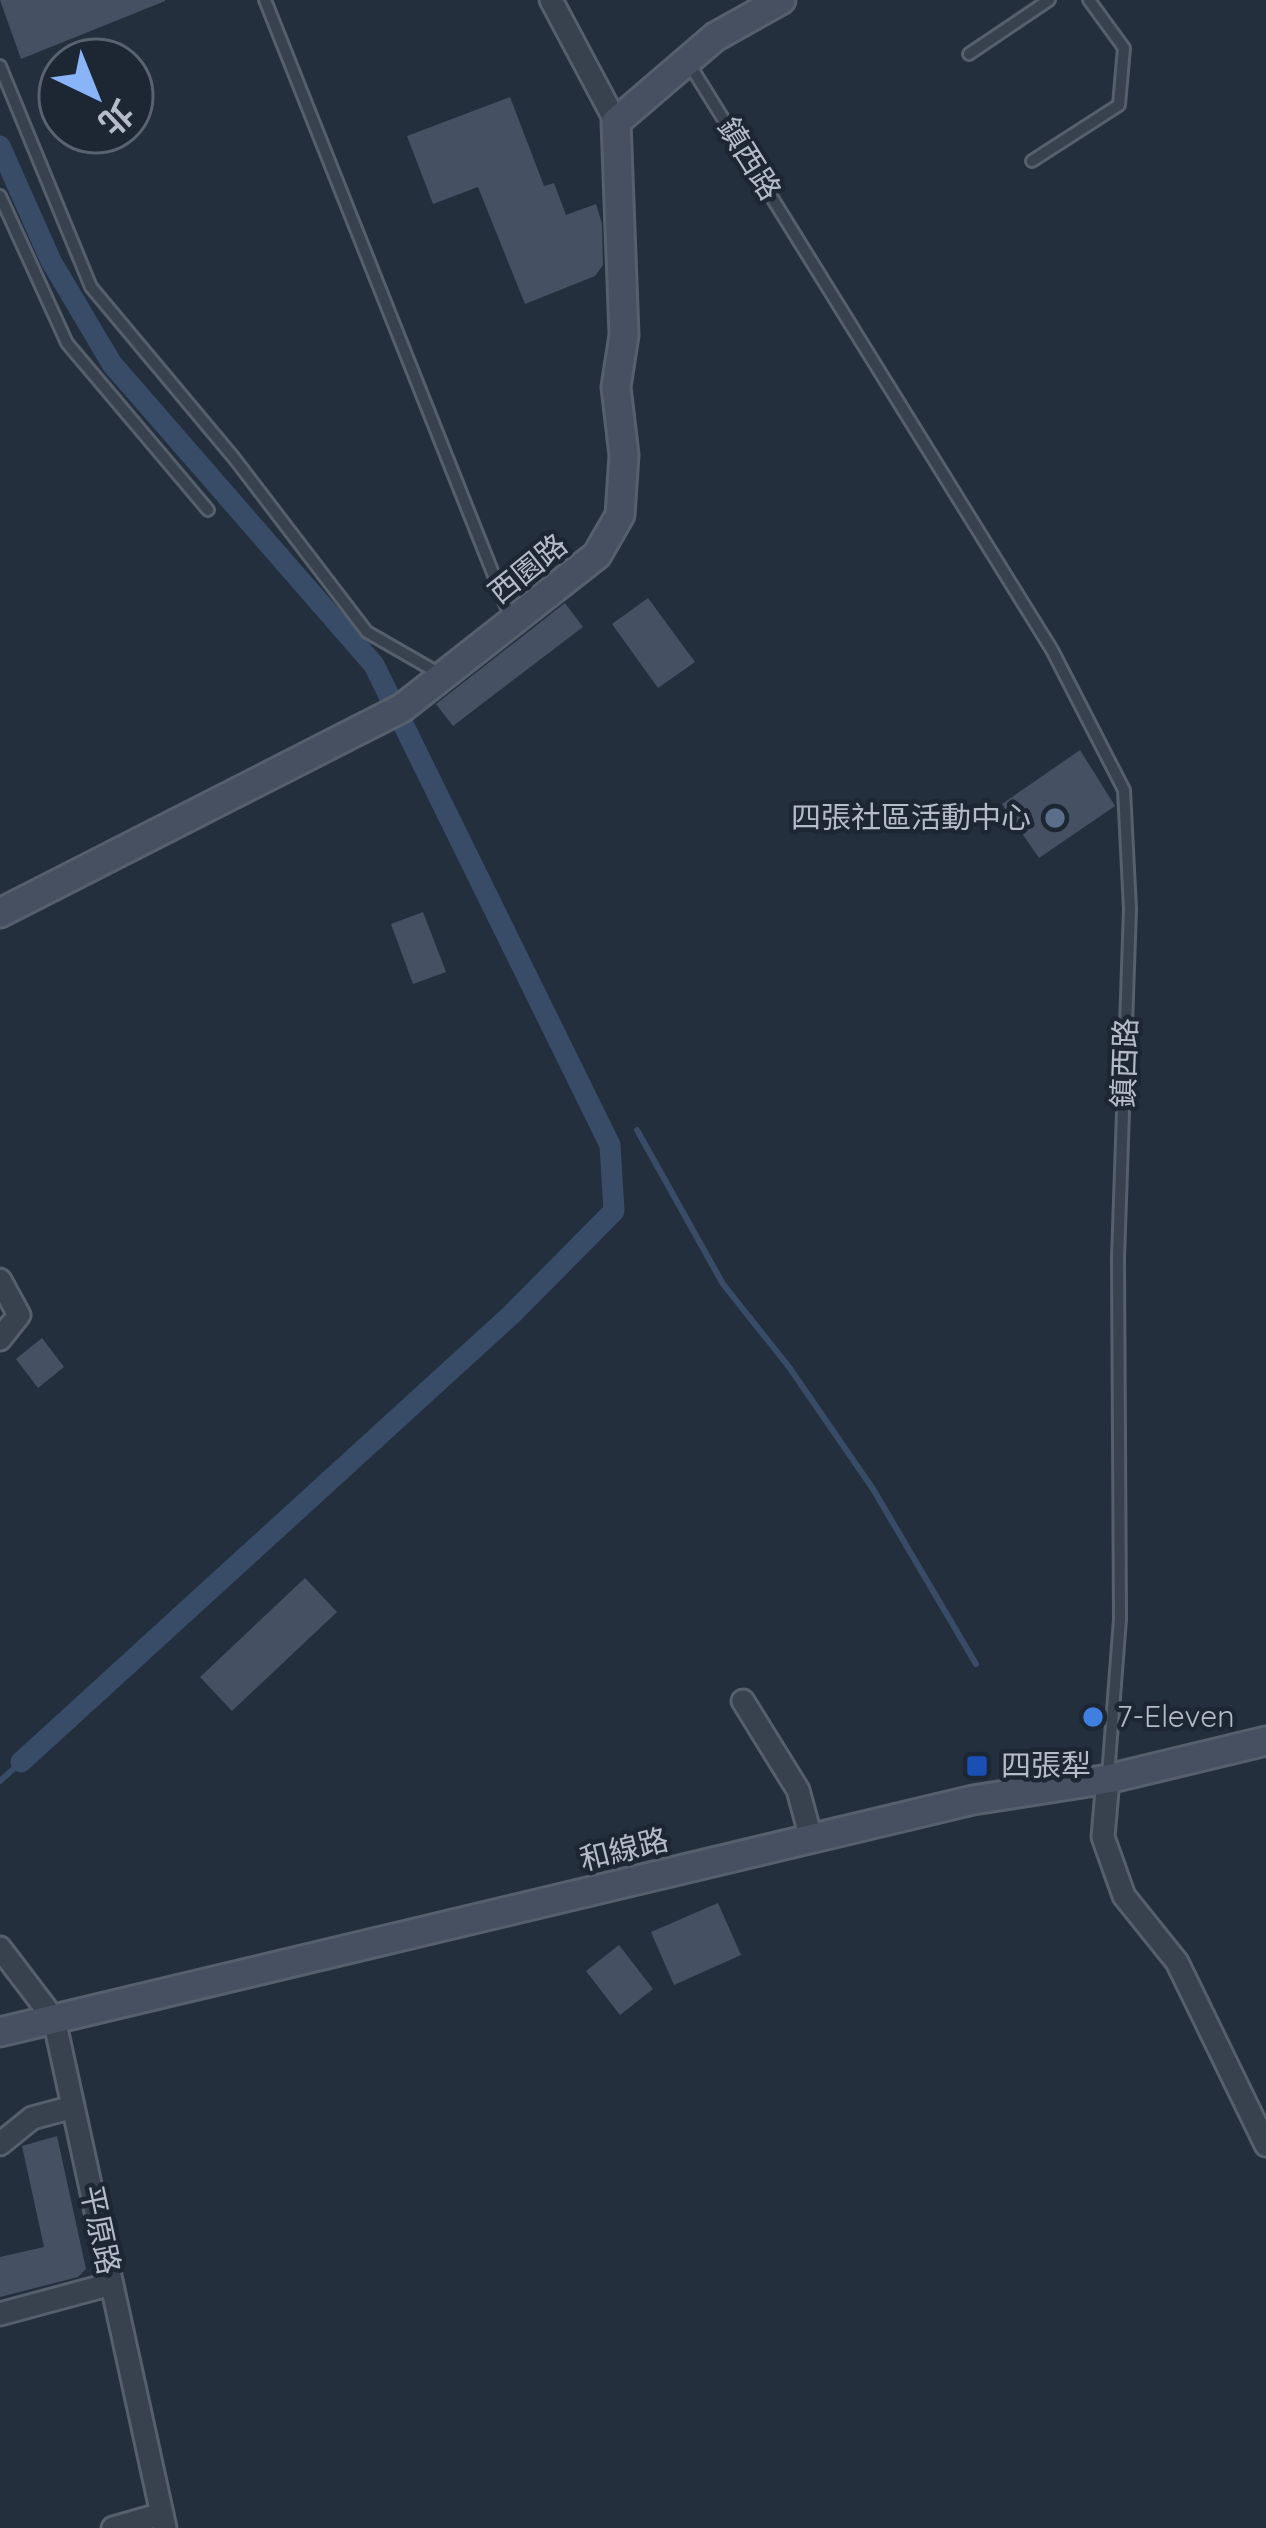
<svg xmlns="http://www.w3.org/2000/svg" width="1266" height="2528" viewBox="0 0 1266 2528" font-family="Quicksand,'Noto Sans TC',sans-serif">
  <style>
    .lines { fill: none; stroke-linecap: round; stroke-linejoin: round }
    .stream { stroke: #394c67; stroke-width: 6 }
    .canal { stroke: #394c67; stroke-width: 21 }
    .building { fill: #455162 }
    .lane-casing { stroke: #565f6c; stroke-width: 16 }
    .street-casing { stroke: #565f6c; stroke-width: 27 }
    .secondary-casing { stroke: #565f6c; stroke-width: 33 }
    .lane { stroke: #38414e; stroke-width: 10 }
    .street { stroke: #38414e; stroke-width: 21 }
    .secondary { stroke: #465061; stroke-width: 27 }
    .service-dot { fill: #5c6f8a; stroke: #1d2633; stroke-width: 4.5 }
    .shop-dot { fill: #3f7fe0; stroke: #1d2633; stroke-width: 4.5 }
    .transit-dot { fill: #1a4fb4; stroke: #1d2633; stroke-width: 4.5 }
    .labels { text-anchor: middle; stroke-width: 9; stroke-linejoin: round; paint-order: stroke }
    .street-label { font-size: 30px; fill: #b4bcc9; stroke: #1d2633 }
    .poi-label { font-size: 30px; fill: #b4bcc9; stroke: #1d2633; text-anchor: start }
  </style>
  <rect width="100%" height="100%" fill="#242f3e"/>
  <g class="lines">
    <!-- stream -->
    <g class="stream">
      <path d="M 637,1130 L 723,1284 L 789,1367 L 873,1489 L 976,1664"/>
      <path d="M 0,1781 L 21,1762"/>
    </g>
    <!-- canal -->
    <path class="canal" d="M 0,146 L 51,261 L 112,364 L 374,665 L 610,1145 L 614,1211 L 512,1314 L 21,1762"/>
  </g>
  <!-- building -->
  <g class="building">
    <path d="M 0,0 L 165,0 L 165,1 L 21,59 Z"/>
    <path d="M 510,97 L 544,186 L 554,183 L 566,215 L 596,204 L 602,224 L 603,265 L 595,276 L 525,304 L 478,187 L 433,204 L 407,136 Z"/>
    <path d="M 648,598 L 695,662 L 658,688 L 612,624 Z"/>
    <path d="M 565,603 L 583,627 L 453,726 L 436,704 Z"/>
    <path d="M 1080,750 L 1115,806 L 1039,858 L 1002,804 Z"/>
    <path d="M 423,912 L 446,972 L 413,984 L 391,924 Z"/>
    <path d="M 42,1338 L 64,1367 L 38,1388 L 16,1359 Z"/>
    <path d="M 305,1578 L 337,1612 L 232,1711 L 200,1677 Z"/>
    <path d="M 718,1903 L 741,1955 L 674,1985 L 651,1932 Z"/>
    <path d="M 619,1945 L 653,1989 L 620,2015 L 586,1971 Z"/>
    <path d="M 57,2136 L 86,2269 L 78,2277 L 0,2297 L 0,2257 L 44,2247 L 22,2146 Z"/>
  </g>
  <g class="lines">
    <defs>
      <g id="lane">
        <path d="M 265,0 L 512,621"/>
        <path d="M 969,54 L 1049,0"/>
        <path d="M 688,62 L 1052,650 L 1124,790 L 1130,909 L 1118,1258 L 1120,1619 L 1108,1776"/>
        <path d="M 0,66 L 91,287 L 234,458 L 367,632 L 440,674"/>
        <path d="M 1032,161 L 1119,105 L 1124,48 L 1089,0"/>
        <path d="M 0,196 L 67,343 L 208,510"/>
      </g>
      <g id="street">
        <path d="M 551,0 L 616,122"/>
        <path d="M 0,1280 L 19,1315 L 0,1339"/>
        <path d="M 743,1701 L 798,1790 L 811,1838"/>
        <path d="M 1108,1779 L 1103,1837 L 1124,1896 L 1177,1962 L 1266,2145"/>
        <path d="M 0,1948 L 54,2019 L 165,2528"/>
        <path d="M 0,2144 L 32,2118 L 73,2107"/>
        <path d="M 0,2314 L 111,2284"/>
        <path d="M 113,2528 L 162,2514"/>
      </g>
      <g id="secondary">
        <path d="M 0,913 L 402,708 L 597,555 L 620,515 L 624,455 L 616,387 L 624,335 L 616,122 L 715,37 L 781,0"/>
        <path d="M 0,2032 L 973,1800 L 1108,1779 L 1266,1741"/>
      </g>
    </defs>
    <!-- lane casing -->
    <use href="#lane" class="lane-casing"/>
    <!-- street casing -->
    <use href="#street" class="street-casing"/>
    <!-- secondary casing -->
    <use href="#secondary" class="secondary-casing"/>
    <!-- lane -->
    <use href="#lane" class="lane"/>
    <!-- street -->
    <use href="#street" class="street"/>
    <!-- secondary -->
    <use href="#secondary" class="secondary"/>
  </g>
  <!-- markers -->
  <circle class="service-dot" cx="1055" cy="818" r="12"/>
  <circle class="shop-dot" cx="1093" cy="1717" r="12"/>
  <rect class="transit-dot" x="965" y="1754" width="24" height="24" rx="6"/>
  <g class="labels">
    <!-- street labels -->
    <g class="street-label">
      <text transform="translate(749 159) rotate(58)" y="10">鎮西路</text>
      <text transform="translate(528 569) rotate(-39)" y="10">西園路</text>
      <text transform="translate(1125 1063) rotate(-88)" y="10">鎮西路</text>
      <text transform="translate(624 1850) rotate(-14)" y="10">和線路</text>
      <text transform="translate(100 2230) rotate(78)" y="10">平原路</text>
    </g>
    <!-- poi labels -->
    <g class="poi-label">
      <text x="1031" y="828" text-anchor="end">四張社區活動中心</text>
      <text x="1117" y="1727">7-Eleven</text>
      <text x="1001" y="1776">四張犁</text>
    </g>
  </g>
  <!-- north arrow -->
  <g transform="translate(96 96) rotate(137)"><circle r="57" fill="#1d2633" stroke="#59626f" stroke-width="3"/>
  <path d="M0-9L21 45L0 30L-21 45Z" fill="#8ab4f8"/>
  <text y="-18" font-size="33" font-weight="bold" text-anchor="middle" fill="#b4bcc9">北</text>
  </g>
</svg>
